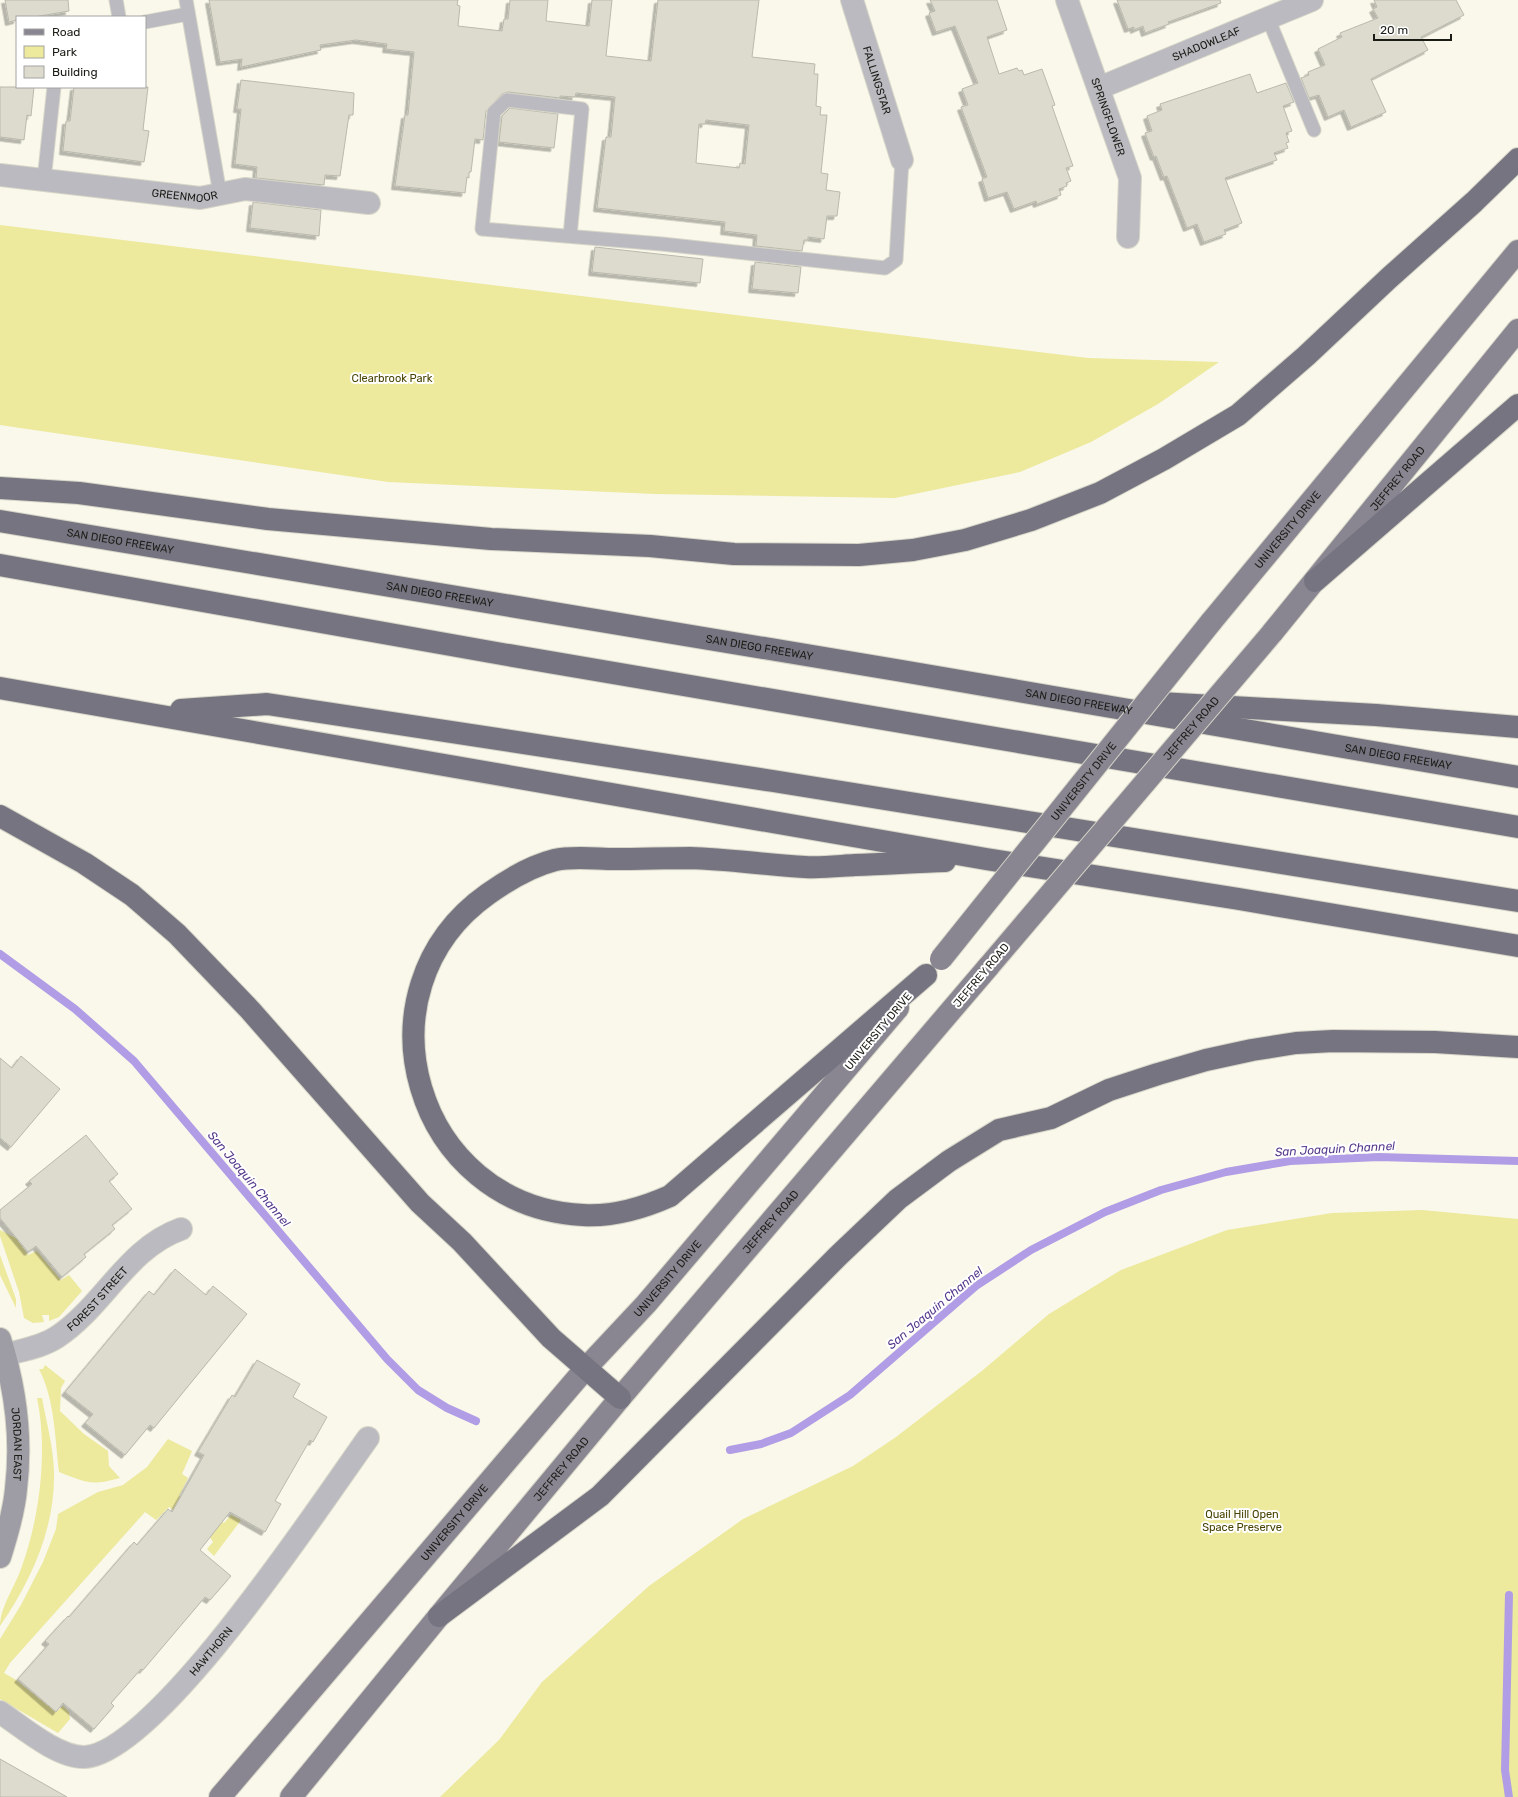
<svg xmlns="http://www.w3.org/2000/svg" width="1518" height="1797" viewBox="0 0 1518 1797" font-family="Rubik,sans-serif">
  <style>
    .green { fill: #ede99d }
    .lines { fill: none; stroke-linecap: round; stroke-linejoin: round }
    .stream { stroke: #b19de5; stroke-width: 8 }
    .building { fill: #dcdbce; stroke: #bab9ac; fill-rule: evenodd; filter: url(#shadow) }
    .lane-casing { stroke: #d6d5c8; stroke-width: 15 }
    .street-casing { stroke: #d6d5c8; stroke-width: 24 }
    .secondary-casing { stroke: #d6d5c8; stroke-width: 24 }
    .primary-casing { stroke: #d6d5c8; stroke-width: 24 }
    .highway-casing { stroke: #d6d5c8; stroke-width: 24 }
    .lane { stroke: #bbbac0; stroke-width: 13 }
    .street { stroke: #bbbac0; stroke-width: 22 }
    .secondary { stroke: #9e9ca4; stroke-width: 22 }
    .primary { stroke: #898691; stroke-width: 22 }
    .highway { stroke: #767480; stroke-width: 22 }
    .primary-bridge-casing { stroke: #d6d5c8; stroke-width: 24; stroke-linecap: butt }
    .primary-bridge { stroke: #898691; stroke-width: 22 }
    .labels { text-anchor: middle; stroke-width: 4; stroke-linejoin: round; paint-order: stroke }
    .street-label { font-size: 11px; fill: #1c1c17; stroke: #fff }
    .park-label { font-size: 11px; fill: #484300; stroke: #fff }
    .water-label { font-size: 12px; font-style: italic; fill: #55388b; stroke: #fff }
  </style>
  <defs>
    <filter id="shadow"><feDropShadow dx="-3.5" dy="3.5" stdDeviation="0" flood-color="#0004"/></filter>
  </defs>
  <rect width="100%" height="100%" fill="#f9f8ea"/>
  <!-- green -->
  <g class="green">
    <path d="M 0,225 L 1088,358 L 1219,362 L 1158,404 L 1091,442 L 1020,472 L 895,498 L 655,494 L 388,482 L 0,425 Z"/>
    <path d="M 1422,1210 L 1518,1219 L 1518,1797 L 440,1797 L 499,1740 L 542,1682 L 649,1586 L 743,1519 L 853,1466 L 896,1437 L 983,1370 L 1049,1314 L 1121,1270 L 1227,1230 L 1332,1213 Z"/>
    <path d="M 0,1230 L 16,1238 L 28,1255 L 37,1251 L 61,1280 L 69,1275 L 82,1291 L 59,1317 L 49,1321 L 49,1315 L 42,1315 L 44,1322 L 33,1323 L 24,1318 L 19,1292 L 0,1236 Z"/>
    <path d="M 0,1255 L 16,1299 L 16,1308 L 0,1275 Z"/>
    <path d="M 45,1365 L 65,1381 L 61,1388 L 60,1411 L 84,1434 L 108,1451 L 109,1466 L 120,1478 C 90,1486 88,1483 59,1472 C 55,1439 55,1400 39,1369 L 43,1369 Z"/>
    <path d="M 37,1398 L 42,1398 C 46,1421 54,1449 54,1473 C 55,1529 31,1581 0,1626 C 0,1607 16,1585 22,1566 C 40,1516 48,1450 37,1398 Z"/>
    <path d="M 168,1439 L 192,1451 L 182,1474 L 188,1478 L 179,1496 L 224,1523 L 231,1515 L 241,1520 L 214,1556 L 207,1549 L 213,1542 L 208,1534 L 169,1507 L 156,1520 L 145,1512 L 10,1663 L 4,1673 L 16,1680 L 56,1712 L 63,1706 L 69,1712 L 70,1719 L 58,1733 L 0,1699 L 0,1639 L 21,1605 L 43,1562 L 56,1529 L 58,1514 L 98,1492 L 123,1485 L 147,1467 Z"/>
  </g>
  <g class="lines">
    <!-- stream -->
    <g class="stream">
      <path d="M 0,954 L 75,1009 L 134,1061 L 387,1359 L 418,1390 L 447,1408 L 476,1421"/>
      <path d="M 730,1450 L 761,1444 L 791,1433 L 850,1395 L 976,1286 L 1031,1250 L 1105,1212 L 1161,1190 L 1226,1172 L 1290,1161 L 1379,1157 L 1518,1161"/>
      <path d="M 1509,1797 L 1505,1770 L 1509,1595"/>
    </g>
  </g>
  <!-- building -->
  <g class="building">
    <path d="M 5,0 L 68,0 L 69,11 L 34,17 L 17,17 L 17,20 L 9,22 Z"/>
    <path d="M 209,0 L 458,0 L 457,5 L 460,6 L 458,26 L 502,31 L 504,19 L 508,19 L 510,0 L 548,0 L 546,21 L 589,26 L 592,0 L 612,0 L 606,56 L 651,61 L 658,0 L 759,0 L 752,57 L 815,64 L 814,74 L 818,74 L 816,106 L 821,107 L 820,115 L 827,115 L 821,173 L 828,174 L 826,190 L 840,192 L 837,216 L 827,216 L 824,239 L 808,237 L 808,240 L 804,240 L 802,251 L 756,246 L 757,235 L 724,231 L 725,222 L 597,208 L 606,137 L 611,137 L 615,97 L 576,93 L 575,97 L 560,96 L 560,98 L 508,92 L 502,94 L 486,111 L 483,140 L 475,139 L 471,172 L 469,172 L 469,178 L 467,177 L 465,193 L 395,186 L 405,115 L 408,115 L 414,52 L 386,49 L 387,44 L 356,40 L 320,45 L 321,50 L 241,67 L 242,59 L 220,62 ZM 706,120 L 749,125 L 745,164 L 740,163 L 739,168 L 696,163 L 699,124 L 705,124 Z"/>
    <path d="M 930,0 L 997,0 L 1007,30 L 987,37 L 999,74 L 1017,68 L 1019,71 L 1022,70 L 1024,75 L 1042,69 L 1055,105 L 1052,106 L 1073,166 L 1066,168 L 1071,181 L 1066,183 L 1067,186 L 1059,189 L 1061,195 L 1037,204 L 1036,201 L 1014,209 L 1007,192 L 988,198 L 982,179 L 987,177 L 961,107 L 968,105 L 962,89 L 978,83 L 955,26 L 936,32 L 929,13 L 935,11 Z"/>
    <path d="M 1117,0 L 1220,0 L 1221,3 L 1168,22 L 1169,24 L 1145,33 L 1143,26 L 1134,30 L 1134,27 L 1128,29 Z"/>
    <path d="M 1374,0 L 1456,0 L 1464,15 L 1421,37 L 1428,50 L 1371,79 L 1386,112 L 1351,127 L 1344,110 L 1328,117 L 1319,95 L 1309,98 L 1301,78 L 1309,75 L 1308,72 L 1325,65 L 1318,49 L 1342,37 L 1340,33 L 1378,18 L 1373,9 L 1377,7 Z"/>
    <path d="M 1250,74 L 1257,93 L 1286,83 L 1294,102 L 1283,106 L 1292,131 L 1286,133 L 1289,142 L 1286,143 L 1288,148 L 1274,153 L 1277,160 L 1225,178 L 1242,223 L 1224,230 L 1226,234 L 1204,242 L 1197,224 L 1187,228 L 1167,176 L 1164,177 L 1156,156 L 1154,157 L 1145,133 L 1152,131 L 1147,116 L 1162,110 L 1160,104 Z"/>
    <path d="M 241,80 L 354,93 L 353,115 L 349,115 L 340,176 L 325,175 L 324,185 L 256,178 L 257,167 L 235,164 L 241,109 L 237,109 Z"/>
    <path d="M 0,87 L 34,87 L 31,116 L 27,115 L 24,140 L 0,137 Z"/>
    <path d="M 74,87 L 148,87 L 143,130 L 149,131 L 144,162 L 63,151 L 66,121 L 70,121 Z"/>
    <path d="M 510,108 L 558,114 L 554,148 L 499,142 L 502,116 Z"/>
    <path d="M 253,202 L 321,210 L 319,236 L 250,228 Z"/>
    <path d="M 595,247 L 703,259 L 700,283 L 592,272 Z"/>
    <path d="M 755,262 L 801,267 L 798,293 L 752,289 Z"/>
    <path d="M 21,1056 L 60,1089 L 11,1147 L 0,1138 L 0,1058 L 12,1068 Z"/>
    <path d="M 86,1135 L 118,1174 L 109,1181 L 132,1209 L 112,1225 L 115,1229 L 84,1254 L 86,1257 L 62,1277 L 36,1246 L 28,1252 L 0,1218 L 0,1210 L 32,1184 L 29,1181 Z"/>
    <path d="M 175,1269 L 206,1295 L 213,1286 L 247,1314 L 154,1428 L 150,1425 L 125,1455 L 85,1423 L 93,1414 L 65,1392 L 149,1291 L 154,1295 Z"/>
    <path d="M 257,1360 L 300,1384 L 293,1397 L 327,1417 L 313,1442 L 310,1440 L 275,1501 L 281,1504 L 265,1532 L 230,1512 L 200,1550 L 231,1576 L 210,1600 L 205,1597 L 143,1670 L 141,1669 L 111,1703 L 114,1706 L 94,1729 L 63,1703 L 56,1712 L 18,1679 L 49,1644 L 45,1641 L 68,1616 L 69,1617 L 134,1542 L 137,1545 L 168,1509 L 172,1512 L 204,1455 L 198,1452 L 232,1395 L 235,1397 Z"/>
    <path d="M 0,1759 L 67,1797 L 0,1797 Z"/>
  </g>
  <g class="lines">
    <defs>
      <g id="lane">
        <path d="M 116,0 L 119,17"/>
        <path d="M 186,0 L 220,194"/>
        <path d="M 1268,18 L 1314,130"/>
        <path d="M 145,22 L 188,14"/>
        <path d="M 44,180 L 54,87"/>
        <path d="M 570,236 L 582,109 L 507,100 L 494,112 L 482,229 L 662,244 L 885,268 L 896,260 L 902,160"/>
      </g>
      <g id="street">
        <path id="s1" d="M 852,0 L 902,160"/>
        <path id="s2" d="M 1067,0 L 1130,178 L 1128,237"/>
        <path id="s3" d="M 1099,88 L 1312,0"/>
        <path id="s4" d="M 0,175 L 200,198 L 245,189 L 369,203"/>
        <path id="s5" d="M 5,1355 C 22,1350 42,1347 57,1337 C 103,1307 127,1248 181,1229"/>
        <path id="s6" d="M 0,1712 C 22,1727 58,1758 85,1757 C 158,1752 322,1502 368,1438"/>
      </g>
      <g id="secondary">
        <path id="s7" d="M 0,1339 C 15,1386 22,1439 16,1489 C 14,1512 7,1535 0,1557"/>
      </g>
      <g id="primary">
        <path id="s8" d="M 1211,622 L 1518,251"/>
        <path id="s9" d="M 1272,633 L 1518,330"/>
        <path id="s10" d="M 220,1797 L 586,1368 L 646,1304 L 898,1008"/>
        <path id="s11" d="M 291,1797 L 439,1616 L 620,1398 L 989,966"/>
      </g>
      <g id="highway">
        <path d="M 0,488 L 79,493 L 268,519 L 491,539 L 650,546 L 734,554 L 859,555 L 913,550 L 965,540 L 1031,520 L 1100,493 L 1164,459 L 1238,415 L 1306,356 L 1389,278 L 1474,202 L 1518,159"/>
        <path id="s12" d="M 0,521 L 902,671 L 1518,777"/>
        <path d="M 0,565 L 502,654 L 1518,827"/>
        <path d="M 1315,581 L 1518,405"/>
        <path d="M 0,688 L 986,859 L 1239,899 L 1518,946"/>
        <path d="M 1159,703 L 1376,715 L 1518,727"/>
        <path d="M 181,710 L 267,704 L 773,781 L 1518,901"/>
        <path d="M 0,816 L 84,863 L 132,895 L 177,934 L 250,1010 L 420,1203 L 462,1242 L 551,1338 L 620,1398"/>
        <path d="M 926,975 L 670,1196 C 643,1208 614,1217 583,1215 C 415,1207 351,991 488,894 C 509,879 531,866 555,860 C 572,856 597,859 615,859 C 640,859 665,858 690,858 C 728,859 767,865 805,867 C 821,868 838,866 855,865 C 885,864 915,862 945,861"/>
        <path d="M 439,1616 L 600,1496 L 838,1256 L 898,1199 L 949,1161 L 999,1130 L 1051,1118 L 1109,1090 L 1158,1074 L 1206,1060 L 1252,1050 L 1296,1043 L 1333,1041 L 1435,1042 L 1518,1047"/>
      </g>
    </defs>
    <!-- lane casing -->
    <use href="#lane" class="lane-casing"/>
    <!-- street casing -->
    <use href="#street" class="street-casing"/>
    <!-- secondary casing -->
    <use href="#secondary" class="secondary-casing"/>
    <!-- primary casing -->
    <use href="#primary" class="primary-casing"/>
    <!-- highway casing -->
    <use href="#highway" class="highway-casing"/>
    <!-- lane -->
    <use href="#lane" class="lane"/>
    <!-- street -->
    <use href="#street" class="street"/>
    <!-- secondary -->
    <use href="#secondary" class="secondary"/>
    <!-- primary -->
    <use href="#primary" class="primary"/>
    <!-- highway -->
    <use href="#highway" class="highway"/>
    <defs>
      <g id="primary-bridge">
        <path id="s13" d="M 941,959 L 1211,622"/>
        <path id="s14" d="M 989,966 L 1272,633"/>
      </g>
    </defs>
    <!-- primary-bridge casing -->
    <use href="#primary-bridge" class="primary-bridge-casing"/>
    <!-- primary-bridge -->
    <use href="#primary-bridge" class="primary-bridge"/>
  </g>
  <g class="labels">
    <!-- street labels -->
    <g class="street-label">
      <text dy="4" stroke="none"><textPath href="#s3" startOffset="116">SHADOWLEAF</textPath></text>
      <text dy="4" stroke="none"><textPath href="#s1" startOffset="84">FALLINGSTAR</textPath></text>
      <text dy="4" stroke="none"><textPath href="#s2" startOffset="124">SPRINGFLOWER</textPath></text>
      <text dy="4" stroke="none"><textPath href="#s4" startOffset="186">GREENMOOR</textPath></text>
      <text dy="4" stroke="none"><textPath href="#s9" startOffset="199">JEFFREY ROAD</textPath></text>
      <text dy="4" stroke="none"><textPath href="#s8" startOffset="120">UNIVERSITY DRIVE</textPath></text>
      <text dy="4" stroke="none"><textPath href="#s12" startOffset="122">SAN DIEGO FREEWAY</textPath></text>
      <text dy="4" stroke="none"><textPath href="#s12" startOffset="446">SAN DIEGO FREEWAY</textPath></text>
      <text dy="4" stroke="none"><textPath href="#s12" startOffset="770">SAN DIEGO FREEWAY</textPath></text>
      <text dy="4" stroke="none"><textPath href="#s12" startOffset="1094">SAN DIEGO FREEWAY</textPath></text>
      <text dy="4" stroke="none"><textPath href="#s14" startOffset="312">JEFFREY ROAD</textPath></text>
      <text dy="4" stroke="none"><textPath href="#s12" startOffset="1418">SAN DIEGO FREEWAY</textPath></text>
      <text dy="4" stroke="none"><textPath href="#s13" startOffset="228">UNIVERSITY DRIVE</textPath></text>
      <text transform="translate(981 975) rotate(-50)" y="4">JEFFREY ROAD</text>
      <text transform="translate(878 1031) rotate(-50)" y="4">UNIVERSITY DRIVE</text>
      <text dy="4" stroke="none"><textPath href="#s11" startOffset="749">JEFFREY ROAD</textPath></text>
      <text dy="4" stroke="none"><textPath href="#s10" startOffset="685">UNIVERSITY DRIVE</textPath></text>
      <text dy="4" stroke="none"><textPath href="#s5" startOffset="111">FOREST STREET</textPath></text>
      <text dy="4" stroke="none"><textPath href="#s7" startOffset="107">JORDAN EAST</textPath></text>
      <text dy="4" stroke="none"><textPath href="#s11" startOffset="425">JEFFREY ROAD</textPath></text>
      <text dy="4" stroke="none"><textPath href="#s10" startOffset="361">UNIVERSITY DRIVE</textPath></text>
      <text dy="4" stroke="none"><textPath href="#s6" startOffset="265">HAWTHORN</textPath></text>
    </g>
    <!-- park labels -->
    <g class="park-label">
      <text x="392" y="382">Clearbrook Park</text>
      <text x="1242" y="1518">Quail Hill Open<tspan x="1242" dy="13">Space Preserve</tspan></text>
    </g>
    <!-- water labels -->
    <g class="water-label">
      <text transform="translate(1335 1149) rotate(-3)" y="4">San Joaquin Channel</text>
      <text transform="translate(249 1179) rotate(50)" y="4">San Joaquin Channel</text>
      <text transform="translate(935 1308) rotate(-40)" y="4">San Joaquin Channel</text>
    </g>
  </g>
  <!-- legend -->
  <rect x="16" y="16" width="130" height="72" fill="#ffffff" stroke="#a4a4a2"/>
  <rect x="24" y="29" width="20" height="6" fill="#898691" stroke="#a4a4a2"/>
  <text x="52" y="36" font-size="12" fill="#1c1c17">Road</text>
  <rect x="24" y="46" width="20" height="12" fill="#ede99d" stroke="#a4a4a2"/>
  <text x="52" y="56" font-size="12" fill="#1c1c17">Park</text>
  <rect x="24" y="66" width="20" height="12" fill="#dcdbce" stroke="#a4a4a2"/>
  <text x="52" y="76" font-size="12" fill="#1c1c17">Building</text>
  <!-- scale -->
  <path d="M1374 34v6h77v-6" fill="none" stroke="#1c1c17" stroke-width="2"/>
  <text x="1380" y="34" font-size="12" fill="#1c1c17" stroke="#ffffff" stroke-width="3" paint-order="stroke">20 m</text>
</svg>
